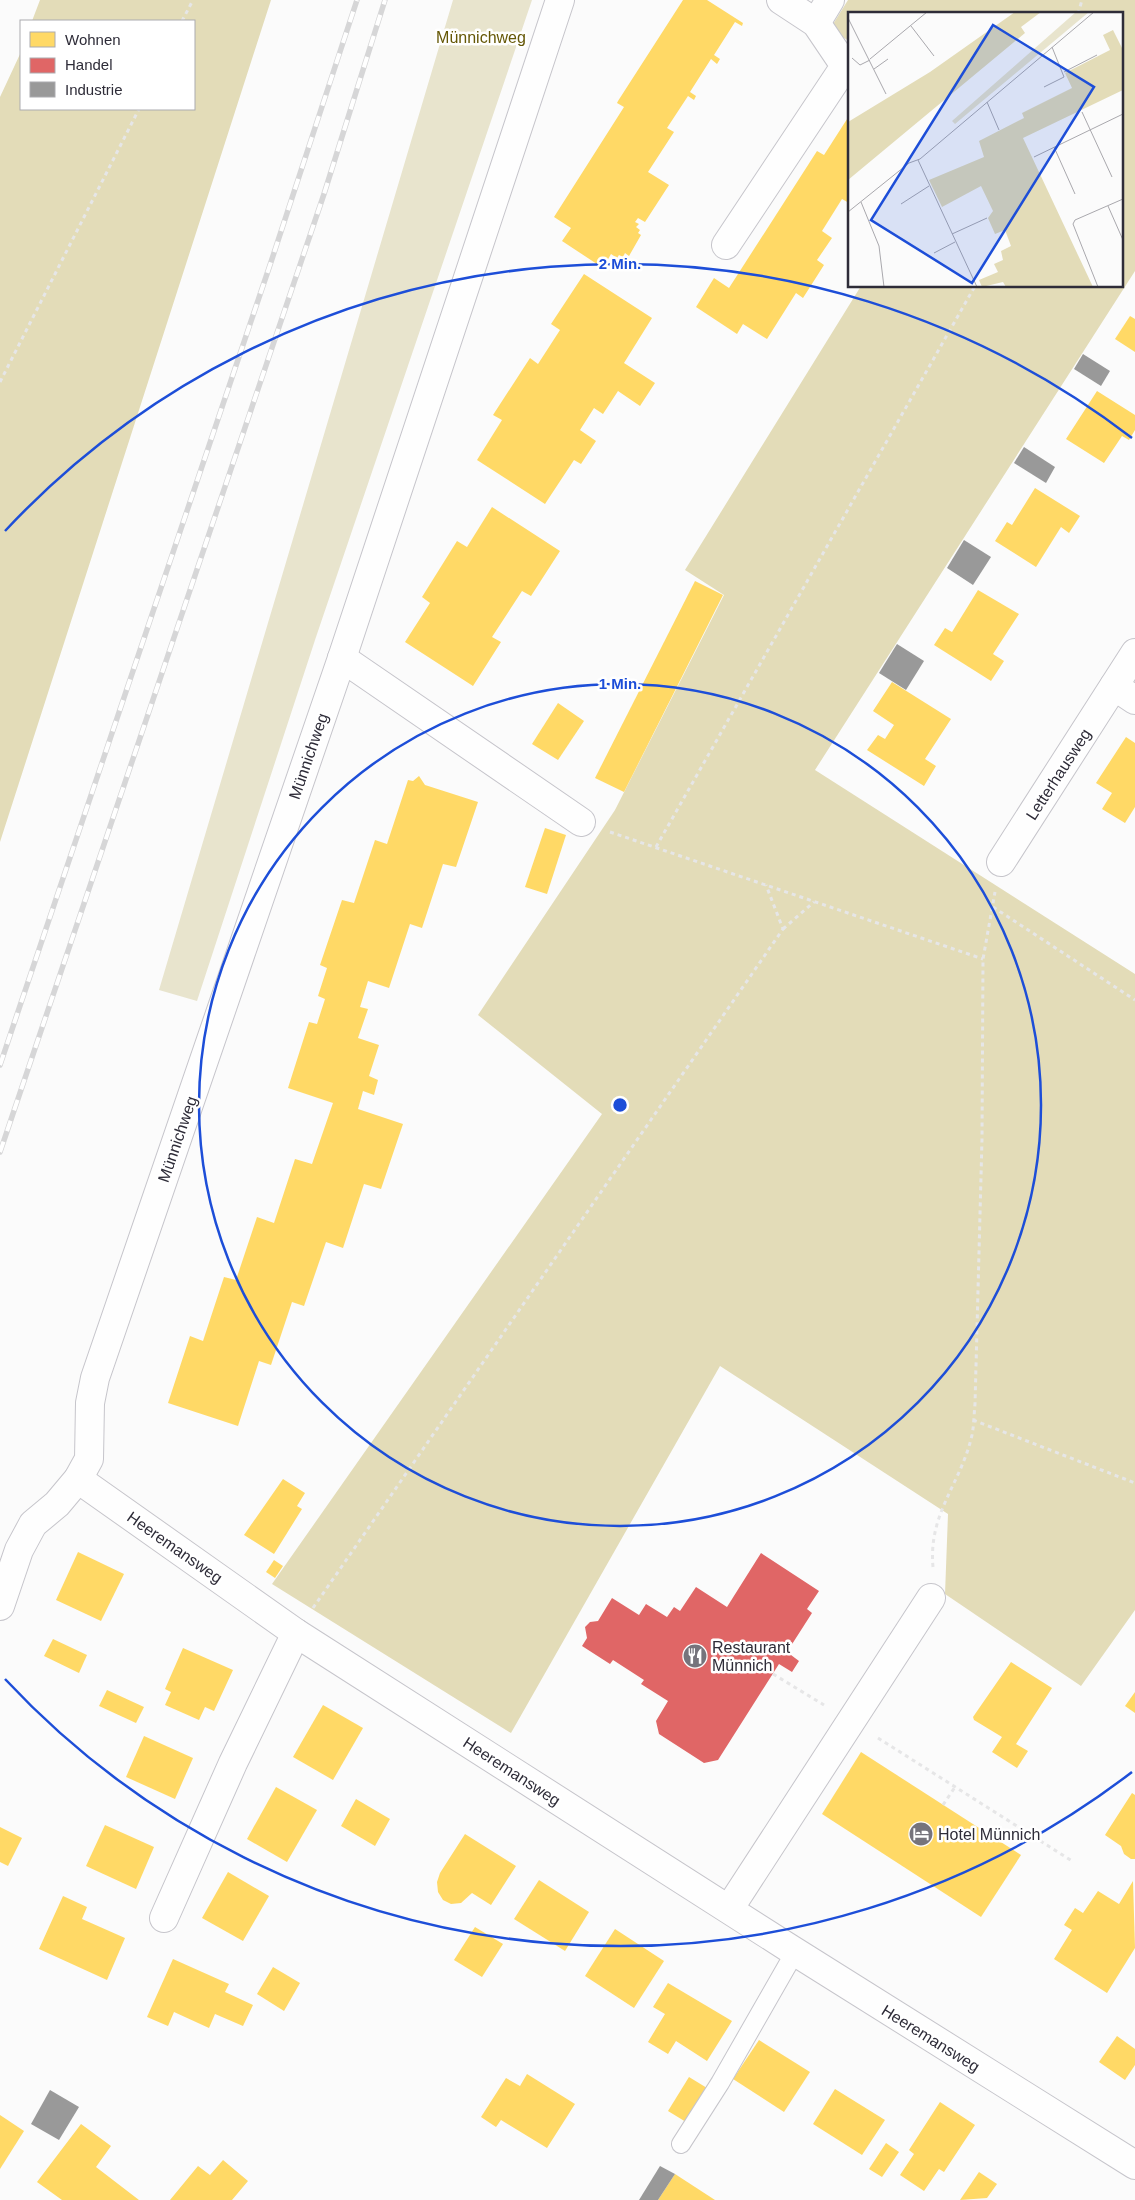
<svg xmlns="http://www.w3.org/2000/svg" width="1135" height="2200" viewBox="0 0 1135 2200" font-family="Arial,sans-serif">
  <style>
    .green { fill: #e8e4cd }
    .forest { fill: #e3dcb8 }
    .homes { fill: #ffd966 }
    .shops { fill: #e06666 }
    .industry { fill: #999 }
    .lines { fill: none; stroke-linecap: round; stroke-linejoin: round }
    .lane-casing { stroke: #c6c5cb; stroke-width: 20 }
    .street-casing { stroke: #c6c5cb; stroke-width: 30 }
    .path { stroke: #e6e6e7; stroke-width: 3; stroke-dasharray: 4 4; stroke-linecap: butt }
    .lane { stroke: #fefefe; stroke-width: 18 }
    .street { stroke: #fefefe; stroke-width: 28 }
    .rail-casing { stroke: #d6d6d7; stroke-width: 5.5 }
    .rail { stroke: #fff; stroke-width: 4; stroke-dasharray: 11; stroke-linecap: butt }
    .ring { fill: none; stroke: #1d4ed8; stroke-width: 2.5 }
    .labels { text-anchor: middle; stroke-width: 5; stroke-linejoin: round; paint-order: stroke }
    .park-label { font-size: 16px; fill: #655706; stroke: #fff }
    .street-label { font-size: 16px; fill: #2e2c38; stroke: #fff }
    .poi-label { font-size: 16px; fill: #2e2c38; stroke: #fff; text-anchor: start }
    .inset-road { fill: none; stroke: #a9a8ad; stroke-width: 1 }
    .view { fill: #1d4ed8; fill-opacity: 0.15; stroke: #1d4ed8; stroke-width: 2.5 }
    .inset-edge { fill: none; stroke: #2e2c38; stroke-width: 2.5 }
    .centre { fill: #1d4ed8; stroke: #fff; stroke-width: 2.5 }
    .ring-label { font-size: 15px; text-anchor: middle; font-weight: bold; fill: #1d4ed8; stroke: #fff; stroke-width: 5; stroke-linejoin: round; paint-order: stroke }
  </style>
  <rect width="100%" height="100%" fill="#fbfbfb"/>
  <!-- green -->
  <path class="green" d="M 453,0 L 532,0 L 315,640 L 197,1001 L 159,990 Z"/>
  <!-- forest -->
  <g class="forest">
    <path d="M 40,0 L 271,0 L 0,842 L 0,97 L 21,52 L 21,109 L 194,109 L 194,21 L 32,21 Z"/>
    <path d="M 848,0 L 1135,0 L 1135,271 L 815,770 L 1135,974 L 1135,1610 L 1081,1686 L 945,1594 L 948,1514 L 720,1366 L 511,1733 L 272,1584 L 602,1114 L 478,1015 L 615,810 L 724,595 L 685,570 L 861,286 L 1121,286 L 1121,14 L 849,14 L 849,41 L 830,29 Z"/>
  </g>
  <!-- homes -->
  <g class="homes">
    <path d="M 683,0 L 707,0 L 743,23 L 742,26 L 735,22 L 714,55 L 720,59 L 717,64 L 711,59 L 690,92 L 696,96 L 694,100 L 688,96 L 667,128 L 674,132 L 648,172 L 669,185 L 645,222 L 638,218 L 635,222 L 639,224 L 636,227 L 640,230 L 638,233 L 641,235 L 629,256 L 625,253 L 623,257 L 619,255 L 617,258 L 611,254 L 603,268 L 562,241 L 571,228 L 554,217 L 624,107 L 617,103 L 618,101 Z"/>
    <path d="M 849,116 L 849,203 L 842,199 L 822,231 L 832,238 L 817,260 L 824,265 L 803,298 L 796,293 L 767,339 L 743,324 L 737,334 L 696,307 L 714,278 L 729,288 L 817,151 L 824,155 Z"/>
    <path d="M 584,274 L 652,318 L 624,363 L 655,383 L 640,406 L 618,391 L 603,414 L 594,408 L 580,430 L 596,441 L 581,464 L 574,460 L 545,504 L 477,460 L 502,420 L 493,415 L 530,358 L 538,364 L 560,330 L 551,324 Z"/>
    <path d="M 1130,316 L 1135,319 L 1135,352 L 1115,339 Z"/>
    <path d="M 1097,391 L 1135,415 L 1135,430 L 1129,440 L 1122,436 L 1104,463 L 1066,439 Z"/>
    <path d="M 1035,488 L 1080,516 L 1069,533 L 1061,527 L 1036,567 L 995,541 L 1007,522 L 1012,525 Z"/>
    <path d="M 492,507 L 560,551 L 531,596 L 522,591 L 492,637 L 501,642 L 473,686 L 405,642 L 430,603 L 422,597 L 457,541 L 467,547 Z"/>
    <path d="M 695,581 L 723,595 L 624,792 L 595,778 Z"/>
    <path d="M 978,590 L 1019,614 L 993,654 L 1004,661 L 991,681 L 934,645 L 945,628 L 952,632 Z"/>
    <path d="M 892,682 L 951,719 L 925,759 L 936,766 L 924,786 L 867,750 L 878,735 L 885,739 L 894,725 L 873,711 Z"/>
    <path d="M 558,703 L 584,721 L 558,760 L 532,744 Z"/>
    <path d="M 1126,737 L 1135,743 L 1135,807 L 1125,823 L 1102,809 L 1112,793 L 1096,783 Z"/>
    <path d="M 419,776 L 425,785 L 478,802 L 456,867 L 443,864 L 422,928 L 410,924 L 389,988 L 368,981 L 360,1007 L 368,1009 L 358,1038 L 379,1045 L 369,1076 L 378,1080 L 374,1095 L 363,1091 L 358,1109 L 403,1124 L 381,1189 L 364,1184 L 343,1248 L 326,1242 L 304,1306 L 292,1302 L 271,1365 L 259,1361 L 238,1426 L 168,1403 L 190,1336 L 203,1341 L 224,1277 L 236,1280 L 257,1217 L 274,1223 L 295,1159 L 312,1164 L 333,1103 L 288,1088 L 309,1022 L 317,1024 L 325,999 L 318,996 L 327,968 L 320,965 L 342,900 L 354,903 L 375,840 L 387,844 L 408,780 L 413,781 Z"/>
    <path d="M 545,828 L 566,835 L 547,894 L 525,887 Z"/>
    <path d="M 283,1479 L 305,1493 L 297,1506 L 302,1509 L 274,1554 L 244,1535 Z"/>
    <path d="M 78,1552 L 124,1574 L 101,1621 L 56,1600 Z"/>
    <path d="M 274,1560 L 283,1566 L 275,1578 L 266,1572 Z"/>
    <path d="M 53,1639 L 87,1655 L 79,1673 L 44,1656 Z"/>
    <path d="M 183,1648 L 233,1670 L 214,1711 L 205,1707 L 199,1720 L 165,1705 L 171,1692 L 165,1689 Z"/>
    <path d="M 1011,1662 L 1052,1688 L 1016,1744 L 1028,1751 L 1017,1768 L 992,1752 L 1002,1737 L 974,1720 L 973,1717 Z"/>
    <path d="M 107,1690 L 144,1707 L 136,1723 L 99,1706 Z"/>
    <path d="M 1135,1692 L 1135,1713 L 1125,1706 Z"/>
    <path d="M 323,1705 L 363,1728 L 333,1780 L 293,1757 Z"/>
    <path d="M 144,1736 L 193,1758 L 175,1799 L 126,1777 Z"/>
    <path d="M 861,1752 L 1021,1855 L 981,1917 L 822,1814 Z"/>
    <path d="M 276,1787 L 317,1810 L 287,1862 L 247,1839 Z"/>
    <path d="M 1132,1793 L 1135,1795 L 1135,1859 L 1131,1859 L 1124,1854 L 1121,1846 L 1105,1835 Z"/>
    <path d="M 356,1799 L 390,1819 L 375,1846 L 341,1826 Z"/>
    <path d="M 105,1825 L 154,1847 L 136,1889 L 86,1866 Z"/>
    <path d="M 0,1827 L 22,1838 L 8,1866 L 0,1862 Z"/>
    <path d="M 465,1834 L 516,1866 L 491,1905 L 472,1893 L 461,1903 L 451,1904 L 443,1900 L 438,1892 L 437,1882 L 440,1873 Z"/>
    <path d="M 228,1872 L 269,1896 L 243,1941 L 202,1918 Z"/>
    <path d="M 539,1880 L 589,1912 L 565,1951 L 514,1919 Z"/>
    <path d="M 1133,1881 L 1135,1948 L 1107,1993 L 1054,1959 L 1072,1930 L 1064,1925 L 1075,1908 L 1083,1913 L 1098,1891 L 1119,1904 Z"/>
    <path d="M 63,1896 L 87,1907 L 82,1919 L 125,1938 L 107,1980 L 39,1949 Z"/>
    <path d="M 475,1927 L 503,1944 L 482,1977 L 454,1960 Z"/>
    <path d="M 615,1929 L 664,1961 L 634,2008 L 585,1976 Z"/>
    <path d="M 173,1959 L 229,1984 L 225,1992 L 253,2005 L 243,2026 L 215,2014 L 209,2028 L 174,2012 L 168,2026 L 147,2017 Z"/>
    <path d="M 273,1967 L 300,1983 L 284,2011 L 257,1994 Z"/>
    <path d="M 668,1983 L 732,2021 L 707,2061 L 676,2041 L 668,2054 L 648,2042 L 665,2014 L 653,2007 Z"/>
    <path d="M 1117,2036 L 1135,2049 L 1135,2065 L 1125,2080 L 1099,2062 Z"/>
    <path d="M 759,2040 L 810,2072 L 784,2112 L 733,2079 Z"/>
    <path d="M 527,2074 L 575,2104 L 547,2148 L 501,2120 L 496,2127 L 481,2117 L 506,2078 L 520,2086 Z"/>
    <path d="M 689,2077 L 707,2088 L 686,2122 L 668,2111 Z"/>
    <path d="M 835,2089 L 885,2120 L 862,2155 L 813,2124 Z"/>
    <path d="M 940,2102 L 975,2125 L 944,2172 L 939,2169 L 924,2191 L 900,2175 L 914,2154 L 909,2150 Z"/>
    <path d="M 0,2115 L 24,2131 L 0,2169 Z"/>
    <path d="M 81,2124 L 111,2146 L 96,2167 L 139,2200 L 62,2200 L 37,2182 Z"/>
    <path d="M 886,2143 L 899,2152 L 882,2177 L 869,2169 Z"/>
    <path d="M 223,2160 L 248,2181 L 232,2200 L 170,2200 L 198,2166 L 210,2175 Z"/>
    <path d="M 979,2172 L 997,2184 L 987,2198 L 960,2200 Z"/>
    <path d="M 675,2174 L 715,2200 L 658,2200 Z"/>
  </g>
  <!-- shops -->
  <path class="shops" d="M 761,1553 L 819,1591 L 807,1609 L 812,1613 L 787,1652 L 799,1661 L 792,1672 L 779,1664 L 718,1760 L 704,1763 L 659,1734 L 656,1721 L 668,1701 L 641,1684 L 644,1680 L 613,1660 L 610,1664 L 582,1646 L 587,1638 L 585,1627 L 590,1622 L 598,1621 L 612,1598 L 639,1615 L 646,1604 L 667,1617 L 674,1607 L 680,1611 L 696,1587 L 727,1607 Z"/>
  <!-- industry -->
  <g class="industry">
    <path d="M 1083,354 L 1110,371 L 1101,386 L 1074,369 Z"/>
    <path d="M 1024,447 L 1055,467 L 1046,483 L 1014,463 Z"/>
    <path d="M 964,540 L 991,557 L 973,585 L 947,568 Z"/>
    <path d="M 897,644 L 924,661 L 906,690 L 879,673 Z"/>
    <path d="M 50,2090 L 79,2107 L 59,2140 L 31,2124 Z"/>
    <path d="M 660,2166 L 675,2174 L 658,2200 L 639,2200 Z"/>
  </g>
  <g class="lines">
    <defs>
      <path id="lane" d="M 681,2144 L 720,2083 L 795,1952"/>
      <g id="street">
        <path d="M 816,23 L 830,0"/>
        <path d="M 726,245 L 845,66 L 816,23 L 781,0"/>
        <path d="M 342,658 L 581,822"/>
        <path d="M 1114,686 L 1135,700"/>
        <path d="M 1001,862 L 1135,653"/>
        <path d="M 78,1479 L 296,1633 L 789,1948 L 1135,2165"/>
        <path d="M 0,1606 L 19,1550 L 33,1524 L 57,1504 L 78,1479 L 89,1459 L 90,1403 L 95,1378 L 342,658 L 560,0"/>
        <path d="M 729,1909 L 931,1598"/>
        <path d="M 164,1918 L 233,1763 L 296,1633"/>
      </g>
    </defs>
    <!-- lane casing -->
    <use href="#lane" class="lane-casing"/>
    <!-- street casing -->
    <use href="#street" class="street-casing"/>
    <!-- path -->
    <g class="path">
      <path d="M 1078,14 L 1082,0"/>
      <path d="M 182,21 L 193,0"/>
      <path d="M 0,382 L 139,109"/>
      <path d="M 610,832 L 983,959"/>
      <path d="M 656,847 L 975,286"/>
      <path d="M 993,907 L 1135,1000"/>
      <path d="M 783,929 L 814,902"/>
      <path d="M 973,1420 L 1135,1483"/>
      <path d="M 933,1567 C 928,1513 961,1484 972,1435 C 974,1425 974,1414 975,1404 L 982,1139 L 983,959 L 995,892"/>
      <path d="M 313,1608 L 783,929 L 766,885"/>
      <path d="M 773,1674 L 824,1705"/>
      <path d="M 878,1738 L 1072,1861"/>
      <path d="M 943,1805 L 955,1787"/>
    </g>
    <!-- lane -->
    <use href="#lane" class="lane"/>
    <!-- street -->
    <use href="#street" class="street"/>
    <defs>
      <g id="rail">
        <path d="M 0,1065 L 271,262 L 357,0"/>
        <path d="M 0,1152 L 324,194 L 385,0"/>
      </g>
    </defs>
    <!-- rail casing -->
    <use href="#rail" class="rail-casing"/>
    <!-- rail -->
    <use href="#rail" class="rail"/>
  </g>
  <!-- distance rings -->
  <g class="ring">
    <circle cx="620" cy="1105" r="421"/>
    <path d="M1132 1772A841 841 0 0 1 5 1679M5 531A841 841 0 0 1 1132 438"/>
  </g>
  <!-- icons -->
  <defs>
    <symbol id="restaurant-disc" viewBox="-11 -11 22 22"><circle r="9.5" fill="#76747c" stroke="#fff"/><path d="M-5-6h1v4h1v-4h1v4h1v-4h1v5L-1.5 .5V6h-2V.5L-5-1ZM5-6V6H3V1.5H1.5Q1.5-4 5-6Z" fill="#fff"/></symbol>
    <symbol id="hotel-disc" viewBox="-11 -11 22 22"><circle r="9.5" fill="#76747c" stroke="#fff"/><path d="M-6-4.5h1.5V1H6V5H4.5V3h-9V5H-6ZM-4 0a1.8 1.8 0 1 1 3.6 0ZM.5 0V-2.5h3Q6-2.5 6 0Z" fill="#fff"/></symbol>
  </defs>
  <g fill-rule="evenodd">
    <use href="#restaurant-disc" x="681" y="1642" width="28" height="28"/>
    <use href="#hotel-disc" x="907" y="1820" width="28" height="28"/>
  </g>
  <g class="labels">
    <!-- park labels -->
    <g class="park-label">
      <text x="481" y="43">Münnichweg</text>
    </g>
    <!-- street labels -->
    <g class="street-label">
      <text transform="translate(308 756) rotate(-71)" y="6">Münnichweg</text>
      <text transform="translate(1058 774) rotate(-57)" y="6">Letterhausweg</text>
      <text transform="translate(177 1139) rotate(-71)" y="6">Münnichweg</text>
      <text transform="translate(175 1547) rotate(35)" y="6">Heeremansweg</text>
      <text transform="translate(512 1771) rotate(33)" y="6">Heeremansweg</text>
      <text transform="translate(931 2038) rotate(32)" y="6">Heeremansweg</text>
    </g>
    <!-- poi labels -->
    <g class="poi-label">
      <text x="712" y="1653">Restaurant<tspan x="712" dy="18">Münnich</tspan></text>
      <text x="938" y="1840">Hotel Münnich</text>
    </g>
  </g>
  <!-- overview -->
  <g transform="translate(848 12)">
    <rect width="275" height="275" fill="#fbfbfb"/>
    <path d="M 228,0 L 241,0 L 107,112 L 104,109 Z" fill="#e8e4cd"/>
    <path d="M 167,0 L 193,0 L 173,15 L 177,21 L 0,168 L 0,110 L 82,60 ZM 265,18 L 275,38 L 275,78 L 175,126 L 245,275 L 158,275 L 155,270 L 134,275 L 131,268 L 150,260 L 146,252 L 155,248 L 153,239 L 163,234 L 157,218 L 147,222 L 140,206 L 145,199 L 133,174 L 94,195 L 81,168 L 136,145 L 131,129 L 176,106 L 174,101 L 224,76 L 217,61 L 262,38 L 255,23 Z" fill="#e3dcb8"/>
    <path class="inset-road" d="M 0,6 L 38,82M 63,14 L 86,44M 4,46 L 12,53 L 22,48M 22,47 L 79,0M 26,57 L 40,47M 216,60 L 249,43M 196,75 L 216,65 L 204,35M 139,90 L 151,118M 234,100 L 264,165M 206,135 L 227,182M 186,145 L 275,102M 70,148 L 129,275M 13,190 L 31,234 L 36,275M 53,192 L 81,174M 260,194 L 275,228M 0,200 L 61,151 L 72,147 L 246,0M 104,222 L 139,206M 86,241 L 107,230M 250,275 L 225,212 L 227,208 L 275,187"/>
    <path class="view" d="M 145,13 L 246,75 L 124,271 L 23,208 Z"/>
    <rect width="275" height="275" class="inset-edge"/>
  </g>
  <circle cx="620" cy="1105" r="8" class="centre"/>
  <g class="ring-label">
    <text x="620" y="269">2 Min.</text>
    <text x="620" y="689">1 Min.</text>
  </g>
  <!-- legend -->
  <rect x="20" y="20" width="175" height="90" fill="#ffffff" stroke="#ababaf"/>
  <rect x="30" y="32" width="25" height="15" fill="#ffd966" stroke="#ababaf"/>
  <text x="65" y="45" font-size="15" fill="#2e2c38">Wohnen</text>
  <rect x="30" y="58" width="25" height="15" fill="#e06666" stroke="#ababaf"/>
  <text x="65" y="70" font-size="15" fill="#2e2c38">Handel</text>
  <rect x="30" y="82" width="25" height="15" fill="#999999" stroke="#ababaf"/>
  <text x="65" y="95" font-size="15" fill="#2e2c38">Industrie</text>
</svg>
